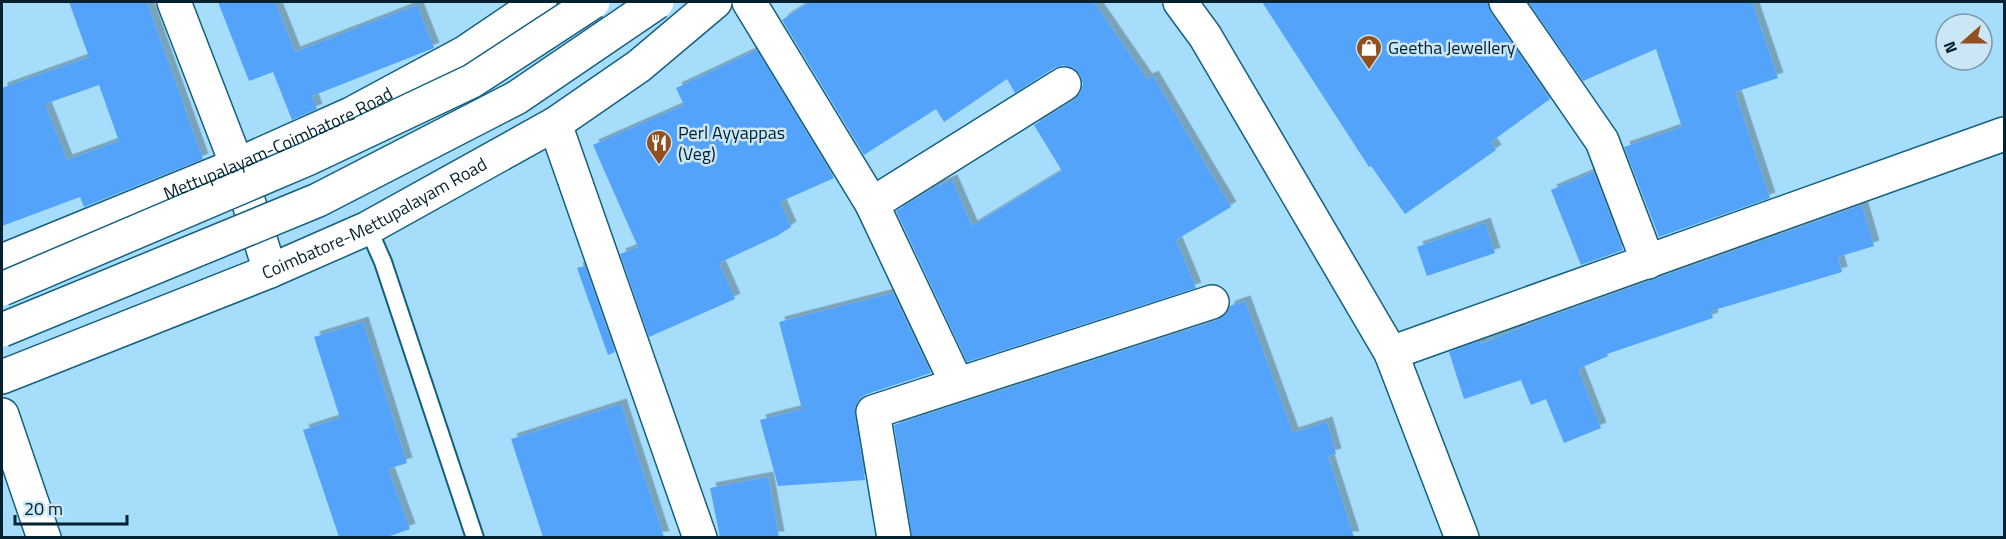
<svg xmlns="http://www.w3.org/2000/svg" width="2006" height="539" viewBox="0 0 2006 539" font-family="'Titillium Web',sans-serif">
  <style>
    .building { fill: #52a3fb; fill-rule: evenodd; filter: url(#shadow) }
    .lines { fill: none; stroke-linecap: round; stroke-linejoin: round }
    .lane-casing { stroke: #136081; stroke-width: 20 }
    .street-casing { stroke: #136081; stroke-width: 36 }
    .secondary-casing { stroke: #136081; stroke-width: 36 }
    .lane { stroke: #fff; stroke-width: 16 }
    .street { stroke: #fff; stroke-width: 33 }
    .secondary { stroke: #fff; stroke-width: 33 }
    .highway-bridge-casing { stroke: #136081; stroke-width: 36; stroke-linecap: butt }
    .highway-bridge { stroke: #fff; stroke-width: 33 }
    .labels { text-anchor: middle; stroke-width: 5; stroke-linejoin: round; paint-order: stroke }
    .poi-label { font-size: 18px; fill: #03212f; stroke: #cbe6f5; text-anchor: start }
    .street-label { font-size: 18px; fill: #03212f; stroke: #cbe6f5 }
  </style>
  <defs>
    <filter id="shadow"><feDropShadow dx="5.5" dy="-5.5" stdDeviation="0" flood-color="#0004"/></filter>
  </defs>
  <rect width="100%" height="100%" fill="#a6ddfb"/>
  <!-- building -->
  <g class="building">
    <path d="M 69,2 L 147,2 L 203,159 L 84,207 L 80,197 L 2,226 L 2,88 L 89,57 ZM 99,85 L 119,141 L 67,160 L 45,104 Z"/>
    <path d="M 218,2 L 275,2 L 295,52 L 417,5 L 434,48 L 312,96 L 317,109 L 292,120 L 273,72 L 249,81 Z"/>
    <path d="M 810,2 L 1094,2 L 1147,79 L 1153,76 L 1231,207 L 1176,240 L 1196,288 L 967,362 L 896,211 L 933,188 L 952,180 L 972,226 L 1062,171 L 1034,125 L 1074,100 L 1080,93 L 1083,84 L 1080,75 L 1073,68 L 1063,65 L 1054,68 L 1015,93 L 1007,79 L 944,122 L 936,109 L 864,155 L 782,20 Z"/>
    <path d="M 1262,2 L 1488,2 L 1491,13 L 1550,99 L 1491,142 L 1496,150 L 1405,214 L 1371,166 L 1369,167 Z"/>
    <path d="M 1528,2 L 1752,2 L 1778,78 L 1735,92 L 1770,198 L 1659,237 L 1624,147 L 1682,127 L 1656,49 L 1583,81 Z"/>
    <path d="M 757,50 L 834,178 L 780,202 L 791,227 L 777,236 L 719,263 L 735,299 L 649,337 L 620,254 L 638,247 L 593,145 L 684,105 L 676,88 Z"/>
    <path d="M 1594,172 L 1623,250 L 1581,265 L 1551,190 Z"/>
    <path d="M 1862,205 L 1874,246 L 1838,257 L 1842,272 L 1711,311 L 1713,318 L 1607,354 L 1608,356 L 1578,369 L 1601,428 L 1564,443 L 1546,399 L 1531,405 L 1521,380 L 1464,399 L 1449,352 L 1480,341 L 1481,344 L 1540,320 Z"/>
    <path d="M 1485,223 L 1495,253 L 1427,276 L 1417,247 Z"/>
    <path d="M 585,266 L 615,352 L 608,355 L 577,268 Z"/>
    <path d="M 893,293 L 931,373 L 867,394 L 859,399 L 855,407 L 855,415 L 865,480 L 778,486 L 760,420 L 802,409 L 779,322 Z"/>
    <path d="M 1245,301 L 1293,433 L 1327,422 L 1336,454 L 1328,456 L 1354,537 L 912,537 L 894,425 L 1218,320 L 1225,315 L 1230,306 Z"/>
    <path d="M 363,322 L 407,463 L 388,469 L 410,529 L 387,537 L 339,537 L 303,430 L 340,418 L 314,337 Z"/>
    <path d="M 621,404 L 664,537 L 543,537 L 511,439 Z"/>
    <path d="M 768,477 L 779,537 L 720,537 L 710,488 Z"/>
  </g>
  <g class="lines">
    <defs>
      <path id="lane" d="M 368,228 L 383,262 L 475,538"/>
      <g id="street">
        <path d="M 749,2 L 872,204 L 957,384"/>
        <path d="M 1506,2 L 1602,141 L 1648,262"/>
        <path d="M 555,124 L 700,538"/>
        <path d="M 872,204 L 1064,84"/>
        <path d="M 1391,353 L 2004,134"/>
        <path d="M 2,415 L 44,538"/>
        <path d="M 894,538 L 873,412 L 1212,302"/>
      </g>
      <g id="secondary">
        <path d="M 174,2 L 237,165 L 270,271"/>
        <path d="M 1180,2 L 1205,36 L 1391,353 L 1462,538"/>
        <path id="s1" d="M 2,261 L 237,165 L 351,114 L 466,52 L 540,2"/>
        <path id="s2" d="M 2,377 L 270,271 L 368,228 L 555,124 L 639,66 L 715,2"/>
      </g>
    </defs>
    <!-- lane casing -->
    <use href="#lane" class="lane-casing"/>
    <!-- street casing -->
    <use href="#street" class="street-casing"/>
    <!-- secondary casing -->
    <use href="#secondary" class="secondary-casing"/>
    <!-- lane -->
    <use href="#lane" class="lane"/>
    <!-- street -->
    <use href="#street" class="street"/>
    <!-- secondary -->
    <use href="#secondary" class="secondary"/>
    <defs>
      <g id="highway-bridge">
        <path d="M 2,289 L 307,159 L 472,81 L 593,2"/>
        <path d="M 2,330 L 318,200 L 516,98 L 657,2"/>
      </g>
    </defs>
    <!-- highway-bridge casing -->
    <use href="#highway-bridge" class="highway-bridge-casing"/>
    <!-- highway-bridge -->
    <use href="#highway-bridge" class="highway-bridge"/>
  </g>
  <!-- icons -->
  <defs>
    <symbol id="shop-pin" viewBox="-11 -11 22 30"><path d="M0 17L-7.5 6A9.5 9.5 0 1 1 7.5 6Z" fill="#924f1f" stroke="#cbe6f5"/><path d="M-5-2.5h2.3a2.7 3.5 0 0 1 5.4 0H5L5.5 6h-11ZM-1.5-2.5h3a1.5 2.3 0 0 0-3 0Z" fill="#fff"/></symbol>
    <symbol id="restaurant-pin" viewBox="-11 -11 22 30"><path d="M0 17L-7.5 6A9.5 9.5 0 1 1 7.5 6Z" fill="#924f1f" stroke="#cbe6f5"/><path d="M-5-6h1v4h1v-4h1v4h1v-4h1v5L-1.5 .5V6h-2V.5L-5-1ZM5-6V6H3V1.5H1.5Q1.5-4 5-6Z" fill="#fff"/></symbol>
  </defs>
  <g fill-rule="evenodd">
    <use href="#shop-pin" x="1354" y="33" width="30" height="40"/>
    <use href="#restaurant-pin" x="644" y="128" width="30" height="40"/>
  </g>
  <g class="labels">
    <!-- poi labels -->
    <g class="poi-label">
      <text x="1388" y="54">Geetha Jewellery</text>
      <text x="678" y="139">Perl Ayyappas<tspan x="678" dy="21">(Veg)</tspan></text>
    </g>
    <!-- street labels -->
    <g class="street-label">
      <text dy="6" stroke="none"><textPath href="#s1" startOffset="300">Mettupalayam-Coimbatore Road</textPath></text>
      <text dy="6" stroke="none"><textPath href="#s2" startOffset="405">Coimbatore-Mettupalayam Road</textPath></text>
    </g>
  </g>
  <!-- border -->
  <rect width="2006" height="539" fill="none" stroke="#03212f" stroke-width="6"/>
  <!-- north arrow -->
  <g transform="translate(1964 42) rotate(249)"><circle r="28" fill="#cbe6f5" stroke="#7b97a6" stroke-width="1.5"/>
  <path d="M0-4.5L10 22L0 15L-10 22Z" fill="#924f1f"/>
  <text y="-9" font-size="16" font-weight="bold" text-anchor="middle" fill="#03212f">N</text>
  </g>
  <!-- scale -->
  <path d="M15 515v9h112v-9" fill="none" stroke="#03212f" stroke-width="3"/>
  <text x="24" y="515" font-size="18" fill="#03212f" stroke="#cbe6f5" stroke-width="4.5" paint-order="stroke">20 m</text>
</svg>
